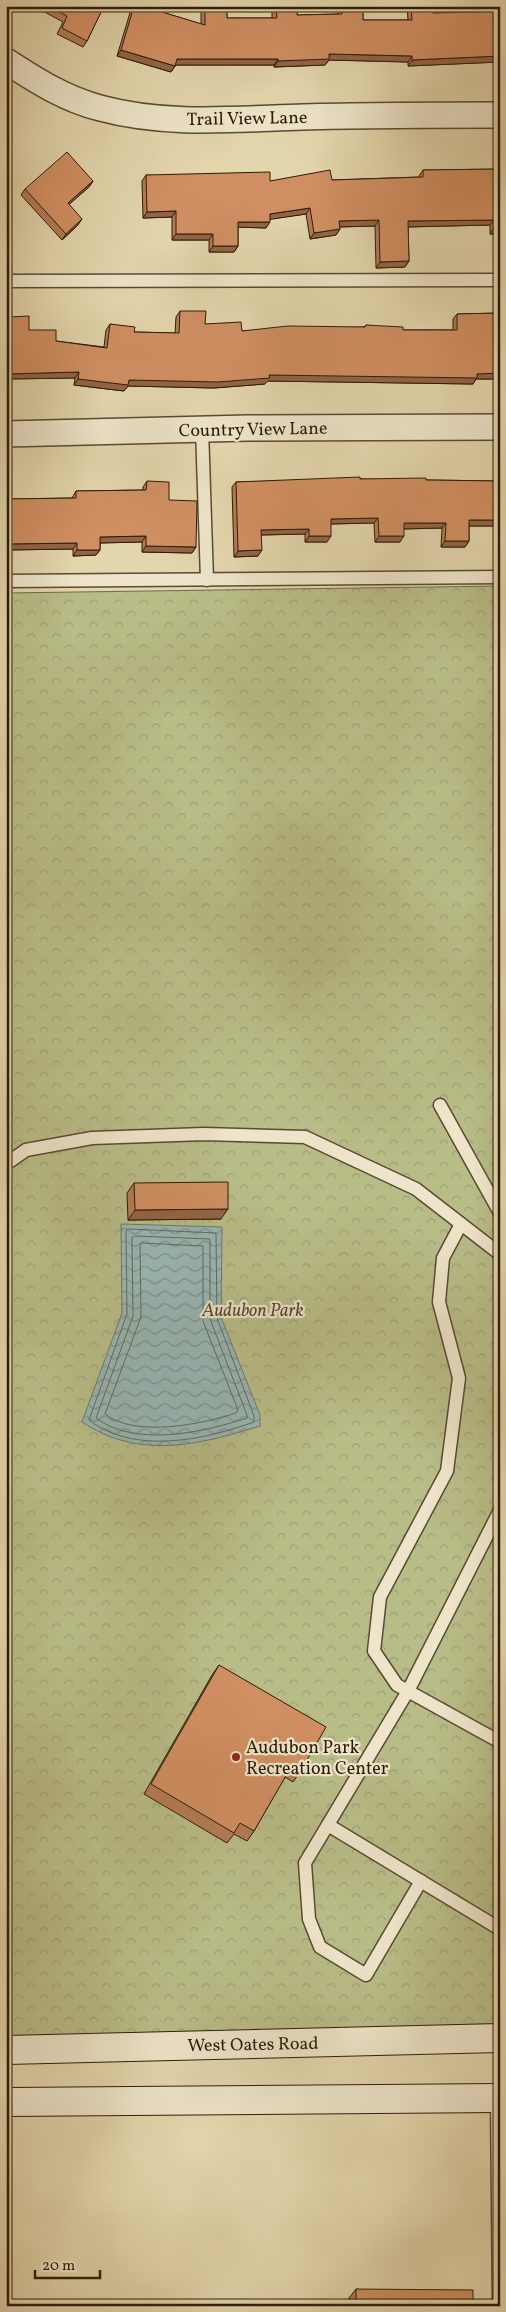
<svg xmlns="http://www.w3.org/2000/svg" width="506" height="2312" viewBox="0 0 506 2312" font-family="Vollkorn,serif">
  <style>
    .park { fill: url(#park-crowns); stroke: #726c48 }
    .water { fill: url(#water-waves); stroke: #6d786f }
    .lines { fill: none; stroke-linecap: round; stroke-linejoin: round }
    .shore { stroke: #62695e; stroke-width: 1 }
    .service-casing { stroke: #5a4a32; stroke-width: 15 }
    .minor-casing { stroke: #5a4a32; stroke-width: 28 }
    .secondary-casing { stroke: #2d1c0a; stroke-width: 30 }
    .service { stroke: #ede4c9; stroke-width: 12 }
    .minor { stroke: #ede4c9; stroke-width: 25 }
    .secondary { stroke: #ede4c9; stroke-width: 28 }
    .wall { fill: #b37b54; stroke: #2d1c0a }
    .shaded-wall { fill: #926445; stroke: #2d1c0a }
    .building { fill: #d08f62; stroke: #2d1c0a }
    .poi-dot { fill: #8f2418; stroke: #ede4c9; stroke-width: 2 }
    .labels { text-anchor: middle; stroke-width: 4.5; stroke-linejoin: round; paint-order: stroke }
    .street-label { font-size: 18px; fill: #2d1c0a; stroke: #ede4c9 }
    .park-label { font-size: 18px; font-style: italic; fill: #574c30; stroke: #ede4c9 }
    .poi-label { font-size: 18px; fill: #2d1c0a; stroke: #ede4c9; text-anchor: start }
  </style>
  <defs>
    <pattern id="park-crowns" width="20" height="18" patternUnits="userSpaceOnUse" patternTransform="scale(1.25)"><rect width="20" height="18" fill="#b8bc87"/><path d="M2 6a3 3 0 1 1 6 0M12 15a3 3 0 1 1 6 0" fill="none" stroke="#9ea173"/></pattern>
    <pattern id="water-waves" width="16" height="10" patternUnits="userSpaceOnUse" patternTransform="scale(1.25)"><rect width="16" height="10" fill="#98b6b3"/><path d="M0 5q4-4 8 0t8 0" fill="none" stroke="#7c9390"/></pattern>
  </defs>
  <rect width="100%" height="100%" fill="#e3d5ac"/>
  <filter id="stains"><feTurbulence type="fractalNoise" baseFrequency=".004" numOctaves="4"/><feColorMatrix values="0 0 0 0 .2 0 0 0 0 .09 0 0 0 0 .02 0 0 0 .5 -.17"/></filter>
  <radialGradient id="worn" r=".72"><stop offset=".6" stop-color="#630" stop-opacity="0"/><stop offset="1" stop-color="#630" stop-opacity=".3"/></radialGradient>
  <!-- park -->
  <path class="park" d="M 500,586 L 500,2026 L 6,2037 L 6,593 Z"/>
  <!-- water -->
  <path class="water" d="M 121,1224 L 222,1227 L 221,1317 L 260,1415 L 260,1426 C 199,1445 139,1460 82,1422 L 122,1313 Z"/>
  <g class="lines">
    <!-- shore -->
    <g class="shore">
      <path d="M 128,1229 L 216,1233 L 217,1318 L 254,1416 L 254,1422 C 203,1440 135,1455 89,1420 L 127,1314 L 126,1232 Z"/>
      <path d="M 135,1236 L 210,1239 L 210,1319 L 247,1415 L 247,1418 C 204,1432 136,1448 96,1418 L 133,1316 L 132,1238 Z"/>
      <path d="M 142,1243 L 203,1246 L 203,1321 L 238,1410 L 236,1413 C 203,1424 135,1438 105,1414 L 141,1317 L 140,1246 Z"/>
    </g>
    <defs>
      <g id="service">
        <path d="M 6,281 L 500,280"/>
        <path d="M 202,429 L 207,580"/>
        <path d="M 6,581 L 500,577"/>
        <path d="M 440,1105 L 500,1213"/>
        <path d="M 6,1164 L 26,1150 L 92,1138 L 204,1134 L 305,1137 L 416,1189 L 500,1254"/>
        <path d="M 461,1224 L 443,1258 L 439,1302 L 459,1378 L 447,1471 L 380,1597 L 374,1651 L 397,1685 L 500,1742"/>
        <path d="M 328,1825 L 500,1929"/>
        <path d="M 421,1881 L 366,1975 L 320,1947 L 309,1919 L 305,1863 L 408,1691 L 500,1510"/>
        <path d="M 497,2098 L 499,2306"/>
      </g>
      <g id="minor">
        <path d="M 6,61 C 37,81 65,99 100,108 C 166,126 236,119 303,117 C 369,115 434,115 500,115"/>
        <path d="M 6,434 L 248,428 L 500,427"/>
      </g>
      <g id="secondary">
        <path d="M 6,2050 L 500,2038"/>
        <path d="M 6,2102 L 500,2098"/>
      </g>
    </defs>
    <!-- service casing -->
    <use href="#service" class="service-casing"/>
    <!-- minor casing -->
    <use href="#minor" class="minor-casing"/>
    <!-- secondary casing -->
    <use href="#secondary" class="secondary-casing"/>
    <!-- service -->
    <use href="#service" class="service"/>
    <!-- minor -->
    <use href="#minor" class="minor"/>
    <!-- secondary -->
    <use href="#secondary" class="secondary"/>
  </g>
  <!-- wall -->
  <g class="wall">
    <path d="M 41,6 L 104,6 L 87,41 L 83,47 L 57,34 L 63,22 L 39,9 Z"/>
    <path d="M 132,6 L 152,6 L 152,9 L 201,24 L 201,6 L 227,6 L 227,18 L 272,18 L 272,6 L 297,6 L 297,15 L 338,14 L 338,6 L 363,6 L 363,20 L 408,20 L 407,6 L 433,6 L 433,13 L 477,12 L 477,6 L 500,6 L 500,62 L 408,66 L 408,62 L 329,60 L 325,65 L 274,67 L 274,65 L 176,65 L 171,72 L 117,56 Z"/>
    <path d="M 500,169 L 500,234 L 490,234 L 490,225 L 408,227 L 409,261 L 405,267 L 376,268 L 375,226 L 339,227 L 340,229 L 336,235 L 310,239 L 306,214 L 270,219 L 266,228 L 238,227 L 238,246 L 234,252 L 209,252 L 209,240 L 172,240 L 172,217 L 143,218 L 142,181 L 146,175 L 270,181 L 332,180 L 419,177 L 419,176 L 423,170 Z"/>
    <path d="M 93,181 L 89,187 L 69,204 L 78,225 L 62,240 L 21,195 L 25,189 Z"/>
    <path d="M 180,311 L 205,324 L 242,331 L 364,327 L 366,325 L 403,330 L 453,330 L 453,319 L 457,314 L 500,313 L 500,379 L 476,379 L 473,384 L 268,381 L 265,384 L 214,388 L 128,386 L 124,391 L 74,385 L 75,378 L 6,379 L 6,320 L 9,317 L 29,330 L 56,341 L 104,347 L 106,330 L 110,324 L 134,332 L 175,333 L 176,317 Z"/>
    <path d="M 360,479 L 500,481 L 500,526 L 469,526 L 469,541 L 465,547 L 441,547 L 442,528 L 404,529 L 400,542 L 375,542 L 374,523 L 331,524 L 327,542 L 305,542 L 305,534 L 261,535 L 258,556 L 234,557 L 232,487 L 236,482 Z"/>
    <path d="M 147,481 L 169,500 L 196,547 L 192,553 L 142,552 L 142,542 L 100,543 L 100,550 L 96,555 L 73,556 L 73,549 L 6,550 L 6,499 L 72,498 L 76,491 L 143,490 L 143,487 Z"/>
    <path d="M 134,1183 L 221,1219 L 128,1220 L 127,1193 Z"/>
    <path d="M 219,1665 L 300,1772 L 293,1782 L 285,1777 L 254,1831 L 247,1841 L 234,1834 L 227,1843 L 144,1794 L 212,1675 Z"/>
    <path d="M 356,2289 L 473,2306 L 349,2306 L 349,2298 Z"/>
  </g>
  <!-- shaded-wall -->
  <g class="shaded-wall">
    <path d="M 121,50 L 175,66 L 171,72 L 117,56 Z"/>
    <path d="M 329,54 L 412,56 L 408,62 L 329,60 L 325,65 L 274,67 L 278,61 Z"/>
    <path d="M 500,56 L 500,62 L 408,66 L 412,60 Z"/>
    <path d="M 177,59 L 278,59 L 274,65 L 173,65 Z"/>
    <path d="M 93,181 L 89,187 L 64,209 L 68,203 Z"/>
    <path d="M 310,208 L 306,214 L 266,220 L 270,214 Z"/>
    <path d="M 176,211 L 172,217 L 143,218 L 147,212 Z"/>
    <path d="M 82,219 L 78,225 L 62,240 L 66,234 Z"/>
    <path d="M 379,220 L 375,226 L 335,227 L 339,221 Z"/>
    <path d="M 494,220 L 490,225 L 404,227 L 408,221 Z"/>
    <path d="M 238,222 L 270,222 L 266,228 L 234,227 Z"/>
    <path d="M 494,228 L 500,228 L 500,234 L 490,234 Z"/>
    <path d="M 340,229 L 336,235 L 310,239 L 314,233 Z"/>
    <path d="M 176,234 L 213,234 L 209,240 L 172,240 Z"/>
    <path d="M 213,246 L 238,246 L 234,252 L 209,252 Z"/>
    <path d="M 409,261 L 405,267 L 376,268 L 380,262 Z"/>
    <path d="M 79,372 L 75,378 L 6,379 L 6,374 Z"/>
    <path d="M 500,373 L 500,379 L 476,379 L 473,384 L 268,381 L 265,384 L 214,388 L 128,386 L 124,391 L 74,385 L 78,379 L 129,380 L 269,375 Z"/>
    <path d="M 378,518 L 374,523 L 327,524 L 331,519 Z"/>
    <path d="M 469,520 L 500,520 L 500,526 L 465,526 Z"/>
    <path d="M 404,523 L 446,523 L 442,528 L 400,529 Z"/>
    <path d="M 309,529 L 305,534 L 257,535 L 261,530 Z"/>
    <path d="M 146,536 L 142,542 L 96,543 L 100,537 Z"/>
    <path d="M 309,536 L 331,536 L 327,542 L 305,542 Z"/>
    <path d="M 379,536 L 404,536 L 400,542 L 375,542 Z"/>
    <path d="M 445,541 L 469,541 L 465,547 L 441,547 Z"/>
    <path d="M 77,543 L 73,549 L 6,550 L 6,544 Z"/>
    <path d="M 146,546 L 196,547 L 192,553 L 142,552 Z"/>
    <path d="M 77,550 L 100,550 L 96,555 L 73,556 Z"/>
    <path d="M 262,550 L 258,556 L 234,557 L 238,551 Z"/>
    <path d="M 228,1209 L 221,1219 L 128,1220 L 135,1210 Z"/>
  </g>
  <!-- building -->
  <g class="building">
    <path d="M 48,6 L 104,6 L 87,41 L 62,28 L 67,16 Z"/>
    <path d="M 134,6 L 152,6 L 152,9 L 205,25 L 205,6 L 227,6 L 227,18 L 277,18 L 276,6 L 297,6 L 297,15 L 342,14 L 342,6 L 363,6 L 363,20 L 412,20 L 411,6 L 433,6 L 433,13 L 481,12 L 481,6 L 500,6 L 500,56 L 412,60 L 412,56 L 329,54 L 329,59 L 278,61 L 278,59 L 177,59 L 175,66 L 121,50 Z"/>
    <path d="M 67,152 L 93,181 L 68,203 L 82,219 L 66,234 L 25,189 Z"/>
    <path d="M 500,169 L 500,228 L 494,228 L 494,220 L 408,221 L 409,261 L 380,262 L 379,220 L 339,221 L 340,229 L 314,233 L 310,208 L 270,214 L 270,222 L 238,222 L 238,246 L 213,246 L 213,234 L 176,234 L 176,211 L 147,212 L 146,175 L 270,172 L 270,181 L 330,170 L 332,180 L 423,177 L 423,170 Z"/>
    <path d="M 180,311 L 206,311 L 205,324 L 241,322 L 242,331 L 288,326 L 365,327 L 366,325 L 403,327 L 403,330 L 457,330 L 457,314 L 500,313 L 500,373 L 477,374 L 477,378 L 269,375 L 270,378 L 218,382 L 129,380 L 128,385 L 78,379 L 79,372 L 6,374 L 6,332 L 9,332 L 9,317 L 29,316 L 29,330 L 56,330 L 56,341 L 107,348 L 110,324 L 135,327 L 134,332 L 179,333 Z"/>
    <path d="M 360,477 L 360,479 L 426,478 L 426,480 L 500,481 L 500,520 L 469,520 L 469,541 L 445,541 L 446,523 L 404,523 L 404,536 L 379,536 L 378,518 L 331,519 L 331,536 L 309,536 L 309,529 L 261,530 L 262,550 L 238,551 L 236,482 Z"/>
    <path d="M 147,481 L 169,482 L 169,500 L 197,501 L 196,547 L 146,546 L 146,536 L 100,537 L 100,550 L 77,550 L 77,543 L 6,544 L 6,499 L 76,498 L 76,491 L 146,490 Z"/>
    <path d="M 228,1182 L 228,1209 L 135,1210 L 134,1183 Z"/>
    <path d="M 219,1665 L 326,1727 L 300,1772 L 291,1767 L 254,1831 L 240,1823 L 234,1833 L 151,1784 Z"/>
    <path d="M 356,2289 L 473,2290 L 473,2306 L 356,2306 Z"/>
  </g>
  <!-- markers -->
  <circle class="poi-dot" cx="236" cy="1757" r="5"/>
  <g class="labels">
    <!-- street labels -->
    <g class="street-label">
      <text transform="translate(247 118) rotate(-1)" y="6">Trail View Lane</text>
      <text transform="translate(253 429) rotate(-1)" y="6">Country View Lane</text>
      <text transform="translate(253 2044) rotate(-1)" y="6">West Oates Road</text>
    </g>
    <!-- park labels -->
    <g class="park-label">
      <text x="253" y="1316">Audubon Park</text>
    </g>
    <!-- poi labels -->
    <g class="poi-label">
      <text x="246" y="1753">Audubon Park<tspan x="246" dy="21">Recreation Center</tspan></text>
    </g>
  </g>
  <!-- margin -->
  <rect width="506" height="2312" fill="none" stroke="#e3d5ac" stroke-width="25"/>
  <rect x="8" y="8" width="491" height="2297" fill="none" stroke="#2d1c0a" stroke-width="2.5"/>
  <rect x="12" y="12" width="481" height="2287" fill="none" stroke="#2d1c0a"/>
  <!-- scale -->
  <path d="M35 2270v8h65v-8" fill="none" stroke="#2d1c0a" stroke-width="2.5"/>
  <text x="42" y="2270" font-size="15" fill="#2d1c0a" stroke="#ede4c9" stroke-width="4" paint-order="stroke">20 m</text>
  <rect width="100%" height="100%" filter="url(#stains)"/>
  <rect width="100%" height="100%" fill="url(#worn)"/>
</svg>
